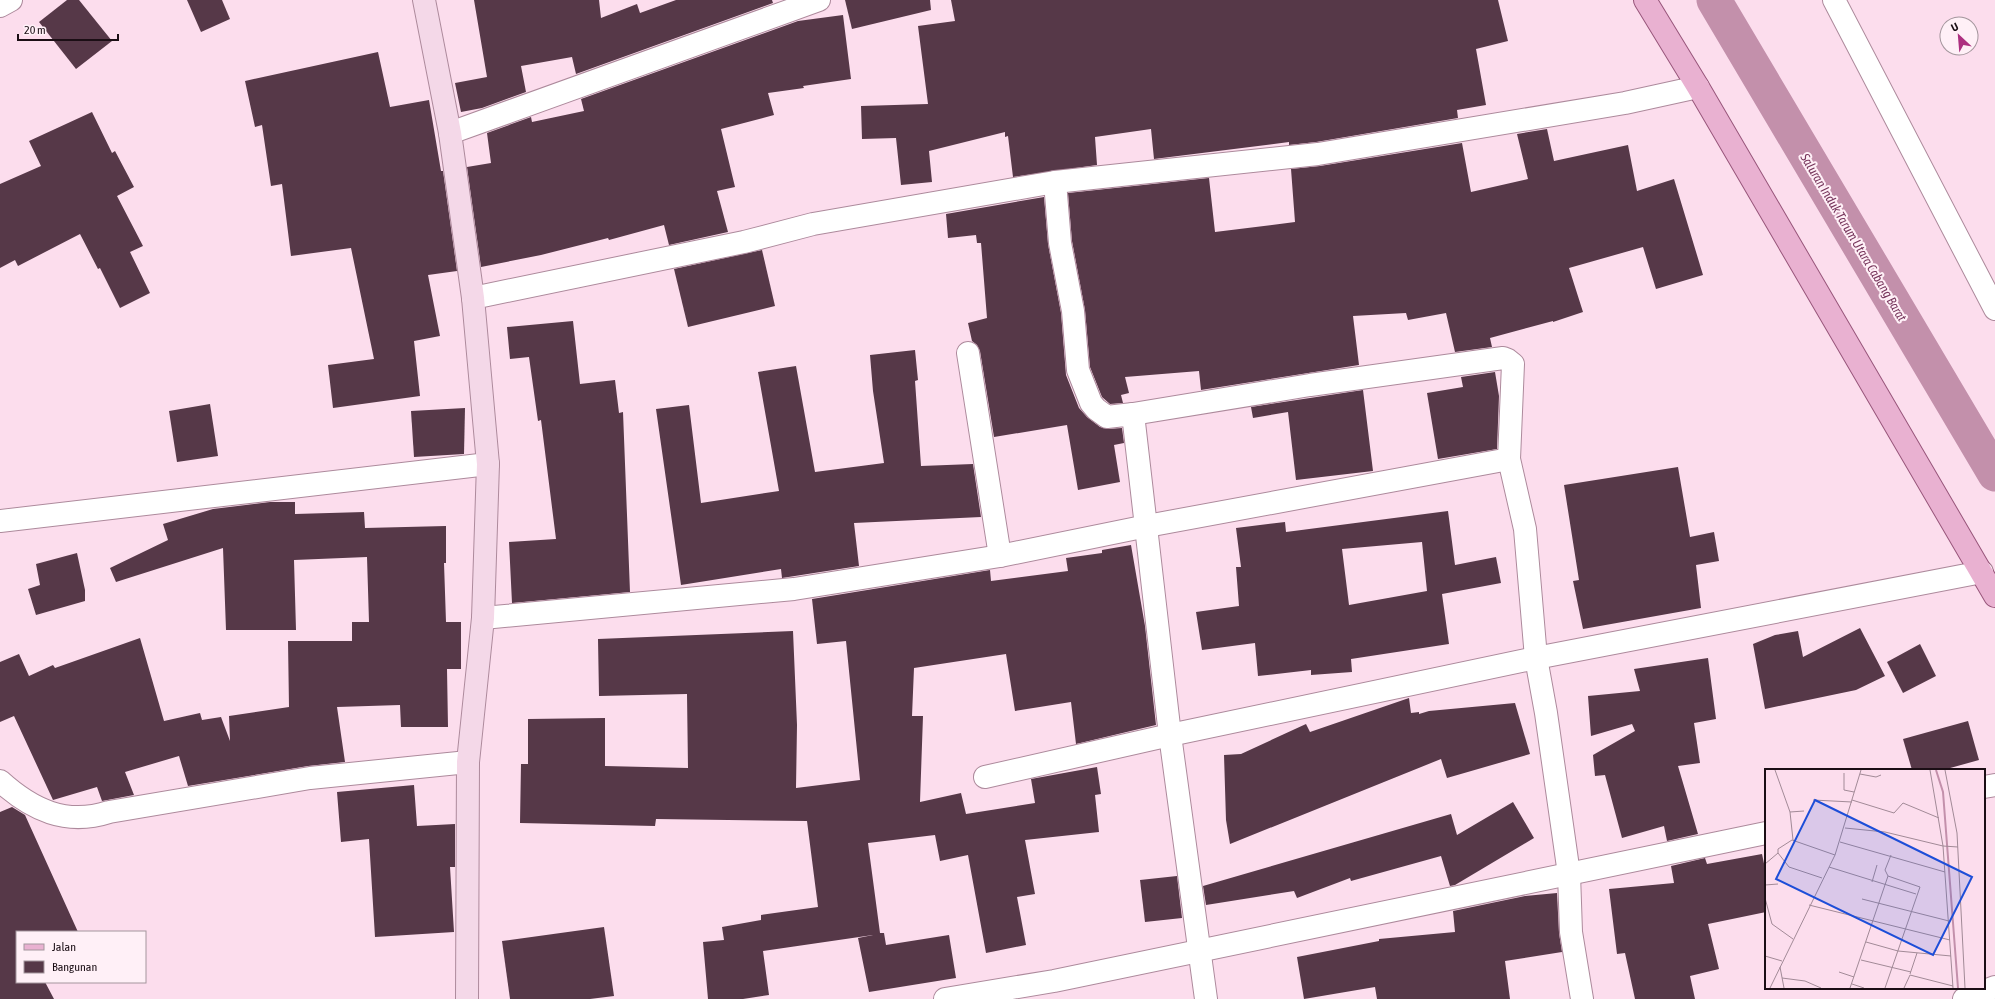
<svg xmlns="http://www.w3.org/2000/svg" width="1995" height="999" viewBox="0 0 1995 999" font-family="'Asap Condensed',sans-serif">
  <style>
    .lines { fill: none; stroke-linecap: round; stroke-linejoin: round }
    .canal { stroke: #c390ab; stroke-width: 35 }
    .building { fill: #563848; fill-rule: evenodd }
    .street-casing { stroke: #ad8a9c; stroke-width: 24 }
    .secondary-casing { stroke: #ad8a9c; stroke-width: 24 }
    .primary-casing { stroke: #98567b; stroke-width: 24 }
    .street { stroke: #fff; stroke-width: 22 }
    .secondary { stroke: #f4d8e8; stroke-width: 22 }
    .primary { stroke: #e9b1d1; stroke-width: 22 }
    .labels { text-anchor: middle; stroke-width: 4; stroke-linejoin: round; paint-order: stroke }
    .water-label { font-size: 13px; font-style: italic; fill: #77365c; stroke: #fff0f7 }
    .inset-river { fill: none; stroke: #c390ab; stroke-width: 2 }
    .inset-road { fill: none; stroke: #a28a97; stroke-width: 1 }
    .view { fill: #1d4ed8; fill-opacity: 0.15; stroke: #1d4ed8; stroke-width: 2 }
    .inset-edge { fill: none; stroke: #1b0e15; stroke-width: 2 }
  </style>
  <rect width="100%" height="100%" fill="#fcdded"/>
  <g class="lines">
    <!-- canal -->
    <path class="canal" d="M 1714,0 L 1995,474"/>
  </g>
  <!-- building -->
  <g class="building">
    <path d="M 67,0 L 79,0 L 112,41 L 76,69 L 39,22 Z"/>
    <path d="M 187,0 L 222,0 L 230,19 L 201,32 Z"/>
    <path d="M 474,0 L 599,0 L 601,18 L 637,4 L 640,13 L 676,0 L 772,0 L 773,3 L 576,74 L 572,57 L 521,66 L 526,92 L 482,108 L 461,112 L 455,83 L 487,77 Z"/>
    <path d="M 845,0 L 930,0 L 931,10 L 852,29 Z"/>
    <path d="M 951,0 L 1498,0 L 1508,41 L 1476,49 L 1486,105 L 1457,110 L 1458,118 L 1316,142 L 1289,145 L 1289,142 L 1154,159 L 1151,129 L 1095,137 L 1097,165 L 1013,177 L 1008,136 L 1005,137 L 1005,132 L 929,151 L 932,182 L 901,185 L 896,138 L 862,139 L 861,106 L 928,104 L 918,26 L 955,21 Z"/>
    <path d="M 843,15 L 851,79 L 803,86 L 804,88 L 768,93 L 774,115 L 721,129 L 735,187 L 717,191 L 728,232 L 669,245 L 664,225 L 609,240 L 608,238 L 541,255 L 481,267 L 467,167 L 491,163 L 487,133 L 531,117 L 532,122 L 584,111 L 581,99 L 798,21 Z"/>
    <path d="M 378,52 L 390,107 L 429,100 L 441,171 L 443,171 L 457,271 L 428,275 L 440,336 L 414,341 L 420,396 L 333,408 L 328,365 L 374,359 L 351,248 L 291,256 L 282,184 L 271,186 L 262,125 L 255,127 L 245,81 Z"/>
    <path d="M 92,112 L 112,153 L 115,151 L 134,187 L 117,196 L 143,246 L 130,252 L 150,293 L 120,308 L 100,268 L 98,269 L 80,234 L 18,266 L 15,260 L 0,268 L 0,184 L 41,166 L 29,141 Z"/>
    <path d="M 1547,129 L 1554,161 L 1628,145 L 1637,191 L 1674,179 L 1703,275 L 1656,289 L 1643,247 L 1569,268 L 1583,312 L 1553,322 L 1553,321 L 1490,338 L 1492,347 L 1455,352 L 1446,313 L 1408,320 L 1406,313 L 1353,316 L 1359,365 L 1201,390 L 1199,371 L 1125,377 L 1129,393 L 1121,395 L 1123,403 L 1110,404 L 1102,397 L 1090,367 L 1085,310 L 1072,241 L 1068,193 L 1209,178 L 1215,232 L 1295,222 L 1291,169 L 1320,166 L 1462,143 L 1471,192 L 1528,179 L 1517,134 Z"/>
    <path d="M 1044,197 L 1048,244 L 1061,313 L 1066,375 L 1079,408 L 1087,417 L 1100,427 L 1108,429 L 1122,428 L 1124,443 L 1114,445 L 1120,482 L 1078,490 L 1067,425 L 994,437 L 980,351 L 977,345 L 972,341 L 968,323 L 987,318 L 981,243 L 977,243 L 976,235 L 948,238 L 946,214 Z"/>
    <path d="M 762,250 L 775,306 L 688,327 L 674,269 Z"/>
    <path d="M 573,321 L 580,384 L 615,380 L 619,413 L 623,412 L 630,592 L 512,603 L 509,542 L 556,539 L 541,420 L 538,421 L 529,357 L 510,359 L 507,327 Z"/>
    <path d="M 915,350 L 918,380 L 915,381 L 921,466 L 973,464 L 981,517 L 854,523 L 859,566 L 782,578 L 781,569 L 681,585 L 656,409 L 689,405 L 701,503 L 779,491 L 758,372 L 796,366 L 815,472 L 884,463 L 873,391 L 870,355 Z"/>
    <path d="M 1495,372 L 1499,396 L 1497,449 L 1438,459 L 1427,393 L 1463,387 L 1461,377 Z"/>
    <path d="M 1363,390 L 1373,471 L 1296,480 L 1288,412 L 1253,418 L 1251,407 Z"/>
    <path d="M 210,404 L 218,456 L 177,462 L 169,411 Z"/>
    <path d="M 465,408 L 464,454 L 414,457 L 411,411 Z"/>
    <path d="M 1678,467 L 1690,537 L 1714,532 L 1719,561 L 1696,565 L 1701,608 L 1583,629 L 1573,581 L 1579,580 L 1564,485 Z"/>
    <path d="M 270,502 L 295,502 L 295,514 L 364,512 L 365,528 L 446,526 L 446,563 L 444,563 L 446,622 L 461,622 L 461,669 L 447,669 L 448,727 L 401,727 L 400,705 L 337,707 L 345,762 L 308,766 L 188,786 L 179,756 L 125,772 L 134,795 L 102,801 L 97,787 L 53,800 L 14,716 L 0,722 L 0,662 L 19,654 L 29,676 L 53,665 L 55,668 L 140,638 L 164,721 L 200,713 L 202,720 L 221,717 L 230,741 L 229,716 L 289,707 L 288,641 L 352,641 L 352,622 L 369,622 L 367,557 L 294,560 L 296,630 L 226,630 L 223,548 L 116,582 L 110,568 L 168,540 L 163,524 L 213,509 Z"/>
    <path d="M 1448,511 L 1455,565 L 1496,557 L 1501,583 L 1442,594 L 1449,644 L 1351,659 L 1352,672 L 1311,675 L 1311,670 L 1258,676 L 1255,643 L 1202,650 L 1196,612 L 1239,606 L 1236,567 L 1241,567 L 1236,528 L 1285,522 L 1286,532 ZM 1422,542 L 1427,591 L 1349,605 L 1342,549 Z"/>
    <path d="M 1131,545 L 1145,626 L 1156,725 L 1076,744 L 1071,702 L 1015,711 L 1006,654 L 914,668 L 912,716 L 923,716 L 920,802 L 961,793 L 966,814 L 1035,803 L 1031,779 L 1097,767 L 1101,794 L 1095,795 L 1099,832 L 1025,840 L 1035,894 L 1017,897 L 1026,945 L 986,953 L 968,855 L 940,861 L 935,835 L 868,843 L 880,933 L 884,933 L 886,945 L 949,935 L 956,978 L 869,992 L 858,938 L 873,935 L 763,951 L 769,995 L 743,999 L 708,999 L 703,942 L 724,940 L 722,927 L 761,920 L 761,915 L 818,907 L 807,821 L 656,819 L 655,826 L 520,823 L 521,764 L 528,764 L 528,719 L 605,718 L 605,766 L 688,768 L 687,694 L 599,696 L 598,639 L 793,631 L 797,725 L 796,788 L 860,780 L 846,641 L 817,644 L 812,599 L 990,570 L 991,581 L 1068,571 L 1066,558 L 1102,553 L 1102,550 Z"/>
    <path d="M 77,553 L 85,590 L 85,601 L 36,615 L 28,589 L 40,585 L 36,564 Z"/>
    <path d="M 1860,628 L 1885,676 L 1856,690 L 1765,709 L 1753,644 L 1775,635 L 1798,631 L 1803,657 Z"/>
    <path d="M 1920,644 L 1936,676 L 1903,693 L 1887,662 Z"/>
    <path d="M 1708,658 L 1716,719 L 1694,723 L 1700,763 L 1678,766 L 1698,834 L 1667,841 L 1664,826 L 1622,838 L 1605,775 L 1595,776 L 1593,755 L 1635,731 L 1632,724 L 1591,736 L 1588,696 L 1640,691 L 1634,669 Z"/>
    <path d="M 1409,698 L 1411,713 L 1419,712 L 1419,714 L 1429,711 L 1515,703 L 1530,754 L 1447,778 L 1441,759 L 1230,844 L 1226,820 L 1224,755 L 1241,754 L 1306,724 L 1310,732 Z"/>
    <path d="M 1968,721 L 1979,760 L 1943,770 L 1912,770 L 1903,739 Z"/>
    <path d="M 414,785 L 417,826 L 455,824 L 455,867 L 450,867 L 454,932 L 375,937 L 369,839 L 341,842 L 337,792 Z"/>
    <path d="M 1513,802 L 1534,838 L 1455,885 L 1450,886 L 1441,856 L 1351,881 L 1350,878 L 1297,898 L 1294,891 L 1206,905 L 1203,886 L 1451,814 L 1457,835 Z"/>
    <path d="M 12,807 L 25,815 L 78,932 L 17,932 L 17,982 L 45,982 L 54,999 L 0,999 L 0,812 Z"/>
    <path d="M 1762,854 L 1766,873 L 1766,912 L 1708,924 L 1719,969 L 1690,976 L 1695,999 L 1635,999 L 1625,953 L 1617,954 L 1609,889 L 1674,883 L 1671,866 L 1705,858 L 1707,864 Z"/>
    <path d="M 1177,876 L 1182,918 L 1145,922 L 1140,880 Z"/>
    <path d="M 1557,893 L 1559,933 L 1562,952 L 1505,961 L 1510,999 L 1377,999 L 1375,987 L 1304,999 L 1297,957 L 1379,941 L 1379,939 L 1455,932 L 1453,911 L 1525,896 Z"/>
    <path d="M 604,927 L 614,996 L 590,999 L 510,999 L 502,941 Z"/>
  </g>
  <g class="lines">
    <defs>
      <g id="street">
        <path d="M 1834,0 L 1995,309"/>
        <path d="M 0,6 L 11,0"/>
        <path d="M 450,133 L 819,0"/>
        <path d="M 1055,182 L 1060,243 L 1073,311 L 1078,370 L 1091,403 L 1096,409 L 1107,417 L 1133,414 L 1170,735 L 1206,999"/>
        <path d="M 473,298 L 744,242 L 813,224 L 1055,182 L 1318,154 L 1625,103 L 1698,87"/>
        <path d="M 968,353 L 1000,556"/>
        <path d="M 1133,414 L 1310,385 L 1503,358 L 1508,360 L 1513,364 L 1509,459 L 1525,529 L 1536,658 L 1546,713 L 1569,874 L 1571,932 L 1582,999"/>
        <path d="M 0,521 L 488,464"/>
        <path d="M 483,618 L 794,589 L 1000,556 L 1147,526 L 1509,459"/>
        <path d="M 985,777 L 1170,735 L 1536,658 L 1982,572"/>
        <path d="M 0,781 C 32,810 66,826 109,812 L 310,778 L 468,762"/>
        <path d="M 1984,787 L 1995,785"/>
        <path d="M 945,999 L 1054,981 L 1766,833"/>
        <path d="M 1964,999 L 1995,987"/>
      </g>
      <path id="secondary" d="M 424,0 L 450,133 L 473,298 L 488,464 L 483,618 L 468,762 L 467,999"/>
      <path id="primary" d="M 1645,0 L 1698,87 L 1995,596"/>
    </defs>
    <!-- street casing -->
    <use href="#street" class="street-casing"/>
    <!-- secondary casing -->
    <use href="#secondary" class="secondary-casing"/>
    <!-- primary casing -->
    <use href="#primary" class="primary-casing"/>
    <!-- street -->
    <use href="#street" class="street"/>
    <!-- secondary -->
    <use href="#secondary" class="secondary"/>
    <!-- primary -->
    <use href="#primary" class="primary"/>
  </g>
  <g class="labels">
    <!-- water labels -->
    <g class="water-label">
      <text transform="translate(1854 237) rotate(59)" y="5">Saluran Induk Tarum Utara Cabang Barat</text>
    </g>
  </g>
  <!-- overview -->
  <g transform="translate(1765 769)">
    <rect width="220" height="220" fill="#fcdded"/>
    <path class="inset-river" d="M 171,1 L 178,23 L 193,219"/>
    <path class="inset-road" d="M 10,1 L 25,43 L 28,71M 165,1 L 178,77 L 188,219M 180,1 L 192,64 L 200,219M 79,4 L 79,21 L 89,23M 95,5 L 111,8 L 116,6M 48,31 L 87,33M 87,31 L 129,44 L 138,34 L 174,49M 25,43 L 39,42M 80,59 L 120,63 L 178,77 L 193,78M 75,73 L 180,103M 13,84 L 24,98 L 57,109M 0,95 L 13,84 L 13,80 L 27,71 L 70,86M 64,98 L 151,125M 107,113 L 112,96M 0,116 L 13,115M 0,129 L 7,155 L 28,170M 97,130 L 184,152M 44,136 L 185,171M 101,173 L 133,182 L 186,187M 0,187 L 17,192M 96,191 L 146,203M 15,198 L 19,219M 74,203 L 89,208M 145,205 L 152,184M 17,209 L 40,212 L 56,219M 87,215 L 99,219M 5,219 L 70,86 L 96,1M 85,219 L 123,107 L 120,101 L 126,86M 120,219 L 155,118 L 123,107M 139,219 L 145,206 L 188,217"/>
    <path class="view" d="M 50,31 L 207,108 L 168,186 L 11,110 Z"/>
    <rect width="220" height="220" class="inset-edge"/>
  </g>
  <!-- legend -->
  <rect x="16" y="931" width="130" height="52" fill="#fff0f7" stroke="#a4969d"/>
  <rect x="24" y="944" width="20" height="6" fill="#e9b1d1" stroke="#a4969d"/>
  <text x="52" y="951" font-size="12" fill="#1b0e15">Jalan</text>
  <rect x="24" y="961" width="20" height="12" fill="#563848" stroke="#a4969d"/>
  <text x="52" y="971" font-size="12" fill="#1b0e15">Bangunan</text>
  <!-- north arrow -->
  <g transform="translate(1959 36) rotate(334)"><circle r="19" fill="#fff0f7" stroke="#a4969d"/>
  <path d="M0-3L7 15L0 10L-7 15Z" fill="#ad3080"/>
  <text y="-6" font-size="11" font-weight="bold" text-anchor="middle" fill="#1b0e15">U</text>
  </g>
  <!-- scale -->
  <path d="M18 34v6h100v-6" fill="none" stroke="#1b0e15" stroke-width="2"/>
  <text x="24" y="34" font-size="12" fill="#1b0e15" stroke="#fff0f7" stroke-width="3" paint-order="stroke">20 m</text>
</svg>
